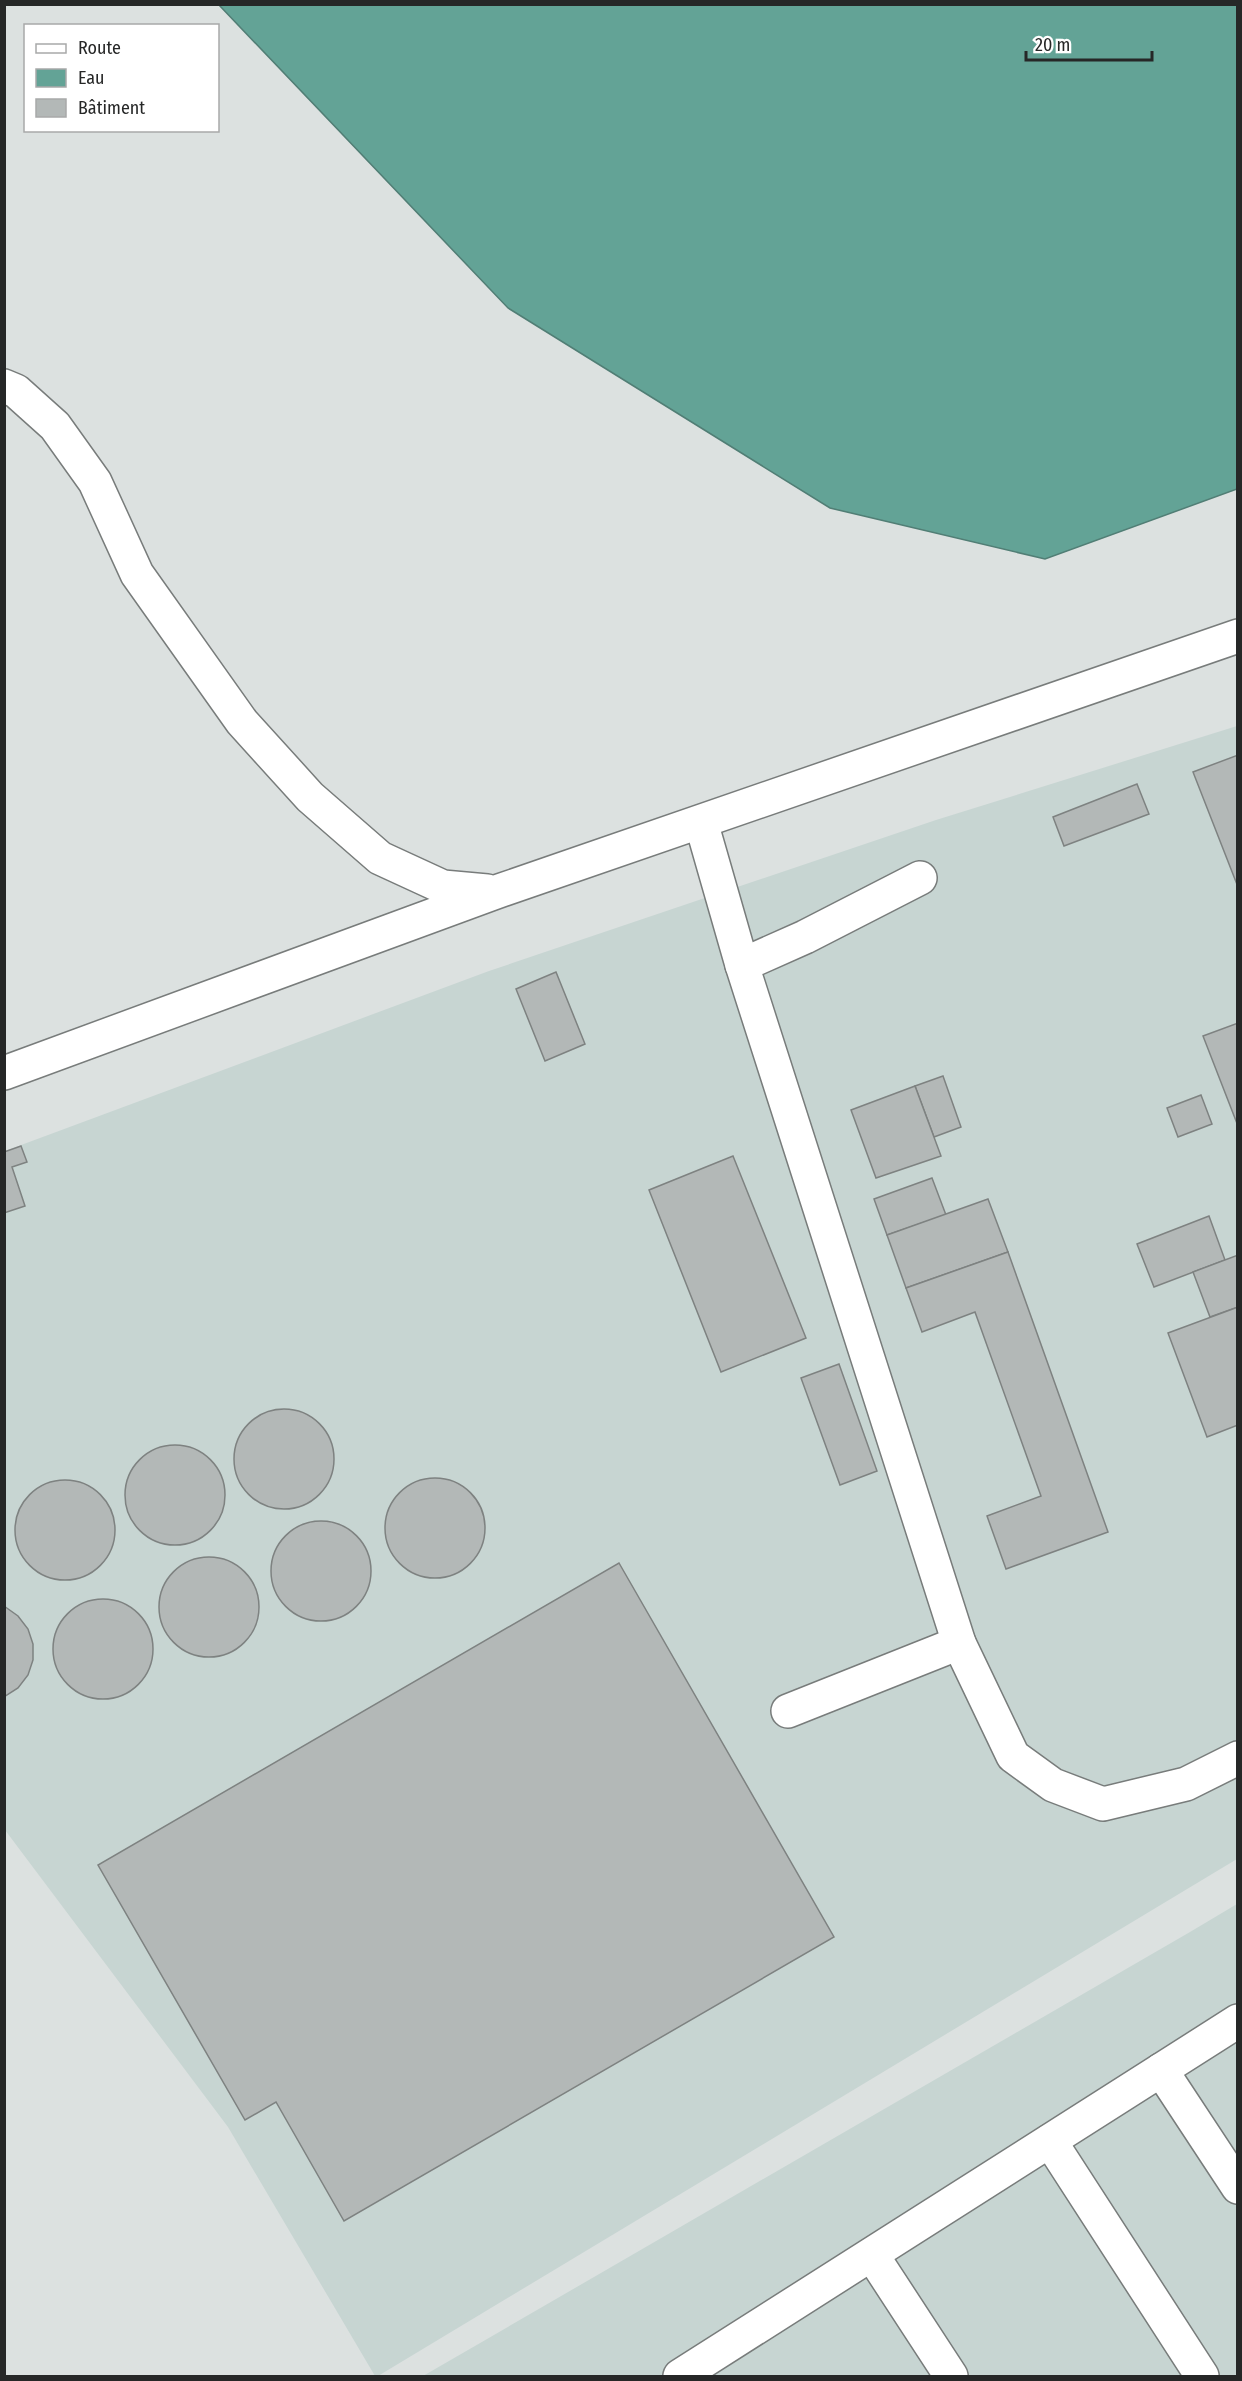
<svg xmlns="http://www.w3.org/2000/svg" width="1242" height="2381" viewBox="0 0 1242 2381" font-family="'Fira Sans Condensed',sans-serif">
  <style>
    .built { fill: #c7d5d2 }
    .water { fill: #63a396; stroke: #517e75; stroke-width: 1.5 }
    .building { fill: #b3b8b7; stroke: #7e8281; stroke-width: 1.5 }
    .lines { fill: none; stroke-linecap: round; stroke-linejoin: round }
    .minor-casing { stroke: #787c7b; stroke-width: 36 }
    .minor { stroke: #fff; stroke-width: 33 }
  </style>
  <rect width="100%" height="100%" fill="#dce1e0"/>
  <!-- built -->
  <g class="built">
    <path d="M 1237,726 L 1237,1859 L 378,2376 L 375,2376 L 228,2127 L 5,1830 L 5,1151 L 489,971 L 936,820 Z"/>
    <path d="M 1237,1904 L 1237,2376 L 423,2376 L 1190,1932 Z"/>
  </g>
  <!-- water -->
  <path class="water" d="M 219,5 L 1237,5 L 1237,489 L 1045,559 L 830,508 L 508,308 Z"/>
  <!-- building -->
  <g class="building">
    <path d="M 1238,755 L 1238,887 L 1193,772 Z"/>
    <path d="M 1137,784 L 1149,814 L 1064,846 L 1053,817 Z"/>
    <path d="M 556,972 L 585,1044 L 545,1061 L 516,989 Z"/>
    <path d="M 1238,1023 L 1238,1126 L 1203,1036 Z"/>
    <path d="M 943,1076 L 961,1127 L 934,1137 L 915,1086 Z"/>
    <path d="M 915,1086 L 941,1156 L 876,1178 L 851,1110 Z"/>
    <path d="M 1201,1095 L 1212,1124 L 1178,1137 L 1167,1108 Z"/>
    <path d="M 21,1146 L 27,1162 L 12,1167 L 25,1206 L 4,1213 L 4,1152 Z"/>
    <path d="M 733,1156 L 806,1338 L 721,1372 L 649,1190 Z"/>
    <path d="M 932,1178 L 946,1215 L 887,1235 L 874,1199 Z"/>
    <path d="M 988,1199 L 1008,1252 L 906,1288 L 887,1235 Z"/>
    <path d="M 1209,1216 L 1225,1260 L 1154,1287 L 1137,1244 Z"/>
    <path d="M 1008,1252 L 1108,1532 L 1006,1569 L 987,1516 L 1041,1496 L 975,1312 L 922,1332 L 906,1288 Z"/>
    <path d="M 1238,1255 L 1238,1307 L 1210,1317 L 1193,1272 Z"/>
    <path d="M 1238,1307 L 1238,1425 L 1207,1437 L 1168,1333 Z"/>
    <path d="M 839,1364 L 877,1471 L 840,1485 L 801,1378 Z"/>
    <circle cx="284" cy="1459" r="50"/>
    <circle cx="175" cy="1495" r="50"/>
    <circle cx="435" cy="1528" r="50"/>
    <circle cx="65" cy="1530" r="50"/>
    <circle cx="321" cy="1571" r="50"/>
    <circle cx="209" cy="1607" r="50"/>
    <path d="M 619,1563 L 834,1937 L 344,2221 L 276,2102 L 245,2120 L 98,1865 Z"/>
    <circle cx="103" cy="1649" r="50"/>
    <path d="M 4,1606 L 18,1616 L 28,1629 L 33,1644 L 33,1660 L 28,1675 L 18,1688 L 4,1697 Z"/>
  </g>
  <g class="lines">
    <defs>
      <g id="minor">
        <path d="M 4,386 L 16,391 L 55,426 L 95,482 L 137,574 L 242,722 L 310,797 L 380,858 L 443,887 L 487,891"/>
        <path d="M 701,822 L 742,965 L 959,1643 L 1013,1756 L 1053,1785 L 1103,1804 L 1186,1784 L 1238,1758"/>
        <path d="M 742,965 L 805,937 L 920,878"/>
        <path d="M 4,1073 L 496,892 L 1238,636"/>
        <path d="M 788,1711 L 959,1643"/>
        <path d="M 1161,2070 L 1238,2187"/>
        <path d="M 1050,2141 L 1202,2376"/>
        <path d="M 872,2255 L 951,2376"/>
        <path d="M 680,2376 L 1238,2021"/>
      </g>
    </defs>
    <!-- minor casing -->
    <use href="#minor" class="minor-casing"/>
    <!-- minor -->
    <use href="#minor" class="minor"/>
  </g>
  <!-- border -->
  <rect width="1242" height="2381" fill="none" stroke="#262727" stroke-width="12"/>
  <!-- legend -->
  <rect x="24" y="24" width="195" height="108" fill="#ffffff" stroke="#a8a9a9" stroke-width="1.5"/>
  <rect x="36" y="44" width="30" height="9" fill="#ffffff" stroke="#a8a9a9" stroke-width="1.5"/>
  <text x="78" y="54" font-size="18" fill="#262727">Route</text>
  <rect x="36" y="69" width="30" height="18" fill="#63a396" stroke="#a8a9a9" stroke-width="1.5"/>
  <text x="78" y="84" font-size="18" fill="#262727">Eau</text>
  <rect x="36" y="99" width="30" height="18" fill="#b3b8b7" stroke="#a8a9a9" stroke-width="1.5"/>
  <text x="78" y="114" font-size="18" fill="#262727">Bâtiment</text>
  <!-- scale -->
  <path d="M1026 51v9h126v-9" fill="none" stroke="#262727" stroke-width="3"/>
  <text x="1035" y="51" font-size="18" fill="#262727" stroke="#ffffff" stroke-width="4.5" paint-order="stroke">20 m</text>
</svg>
